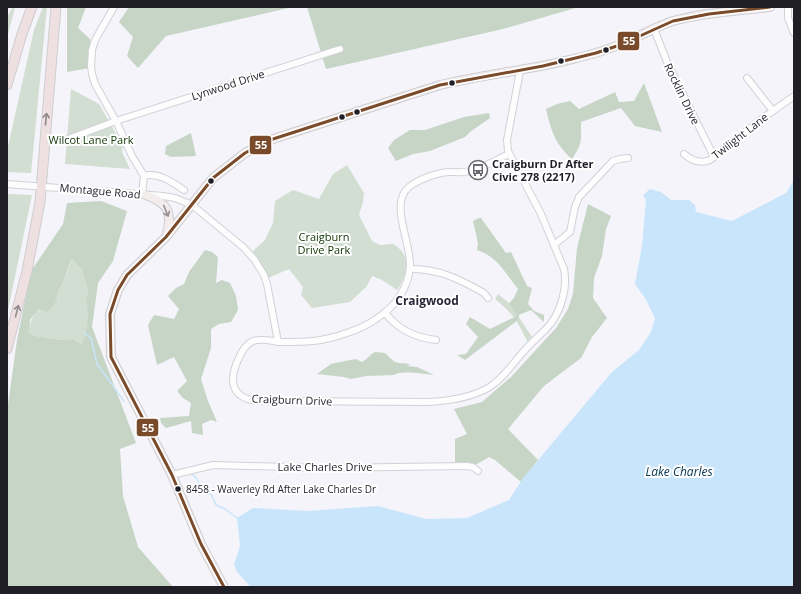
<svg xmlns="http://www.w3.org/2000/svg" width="801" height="594" viewBox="0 0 801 594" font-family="'Open Sans',sans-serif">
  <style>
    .green { fill: #d2ded1 }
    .forest { fill: #c6d5c5; fill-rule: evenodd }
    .water { fill: #c9e5fb }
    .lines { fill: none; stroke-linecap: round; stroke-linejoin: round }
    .stream { stroke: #c9e5fb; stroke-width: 1.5 }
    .minor-casing { stroke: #d2d1d8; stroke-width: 8 }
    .major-casing { stroke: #ceced2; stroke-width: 10 }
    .highway-casing { stroke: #ceced2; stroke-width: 11 }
    .minor { stroke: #fdfdfe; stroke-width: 6 }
    .major { stroke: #f4ecec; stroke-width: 8 }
    .highway { stroke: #eee0e0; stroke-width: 9 }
    .bus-1-casing { stroke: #fff; stroke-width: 6 }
    .bus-1 { stroke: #7a4b2a; stroke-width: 3 }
    .oneway { stroke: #91898d }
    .oneway2 { stroke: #959093 }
    .bus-dot { fill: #201f27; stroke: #fff; stroke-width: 1.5 }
    .labels { text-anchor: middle; stroke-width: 4; stroke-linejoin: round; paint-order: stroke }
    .bus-label { font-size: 10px; fill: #201f27; stroke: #fff; text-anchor: start }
    .street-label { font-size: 11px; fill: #201f27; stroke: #fff }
    .park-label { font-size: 11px; fill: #0f3402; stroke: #fff }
    .poi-label { font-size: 11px; font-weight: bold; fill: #201f27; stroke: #fff; text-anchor: start }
    .neighbourhood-label { font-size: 12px; font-weight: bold; fill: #2a2739; stroke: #fff }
    .water-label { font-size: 12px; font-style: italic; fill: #033551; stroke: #fff }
    .line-badge { stroke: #fff; stroke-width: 1.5 }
    .badge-label { font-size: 11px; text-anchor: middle; font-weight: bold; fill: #fff }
  </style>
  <rect width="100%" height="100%" fill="#f4f4fa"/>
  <!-- green -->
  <g class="green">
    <path d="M 13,7 L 15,7 L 7,38 L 7,17 Z"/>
    <path d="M 43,7 L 47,7 L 31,173 L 7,172 L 7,151 L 34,30 Z"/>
    <path d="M 71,89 L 99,104 L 123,146 L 122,152 L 130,169 L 65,164 Z"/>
    <path d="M 347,165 L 364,193 L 363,202 L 359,215 L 372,241 L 380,245 L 393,244 C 396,246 401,249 403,253 C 410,263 404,281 397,290 L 382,280 L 372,276 L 367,286 L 350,302 L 312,308 L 301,295 L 303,287 L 289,269 L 268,278 L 253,251 L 265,240 L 273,223 L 275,201 L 293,190 L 319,199 L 333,174 Z"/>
    <path d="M 7,194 L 32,195 L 7,315 Z"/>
    <path d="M 72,259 L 82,270 L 88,290 L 86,301 L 88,316 L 85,337 L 81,344 L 73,339 L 62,340 L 36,336 L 29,333 C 30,312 42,307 58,297 L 58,291 C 66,281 67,270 72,259 Z"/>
    <path d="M 498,294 L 510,304 L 532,337 L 527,341 C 517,320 513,314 495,299 Z"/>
  </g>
  <!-- forest -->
  <g class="forest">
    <path d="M 67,7 L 86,7 L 78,28 L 90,39 L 90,68 L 67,72 Z"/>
    <path d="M 129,7 L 293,7 L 166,36 L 138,68 L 127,56 L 133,37 L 119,22 Z"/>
    <path d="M 307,7 L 579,7 L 503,29 L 326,69 Z"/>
    <path d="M 644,83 L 662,132 L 635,126 L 621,108 L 581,122 C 581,140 583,143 572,159 C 555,144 551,130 546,109 L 557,104 L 570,101 L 579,109 L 615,92 L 619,102 L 634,101 Z"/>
    <path d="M 489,113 L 490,118 L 470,132 L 465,137 L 430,151 L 413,154 L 396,161 L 388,148 L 394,140 L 410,130 L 425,130 L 464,117 Z"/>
    <path d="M 191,133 L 196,156 L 171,157 L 165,154 L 166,146 Z"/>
    <path d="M 101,201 L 127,211 L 113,261 L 98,283 L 92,327 L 136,443 L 120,449 L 123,496 L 138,547 L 173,587 L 7,587 L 7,412 L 17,340 L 31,271 L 63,224 L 67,203 ZM 72,259 L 82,270 L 88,290 L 86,301 L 88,316 L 85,337 L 81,344 L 73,339 L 62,340 L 36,336 L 29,333 L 30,320 L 39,309 L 47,312 C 54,306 58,300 58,291 C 66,281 66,270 72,259 Z"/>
    <path d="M 588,204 L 611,216 L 606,229 L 602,256 L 594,278 L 593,298 L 607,318 L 592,337 L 581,358 L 544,386 L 508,429 L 538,460 L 521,482 L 495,460 L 489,457 L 477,464 L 455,462 L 455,439 L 467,434 L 454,409 L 482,402 L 511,377 L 556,328 L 568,309 L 573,294 L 577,248 Z"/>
    <path d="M 479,218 L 481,218 L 506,253 L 511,252 L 527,286 L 532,288 L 528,304 L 534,311 L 544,315 L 544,322 L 531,310 L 519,315 L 518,320 L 465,360 L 457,355 L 466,354 L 478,337 L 466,324 L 470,317 L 490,329 L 517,316 L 509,303 L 514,298 L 518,289 C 505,273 498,257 477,250 L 478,243 L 473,221 Z"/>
    <path d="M 205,250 L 212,252 L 218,257 L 216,283 L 222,280 L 230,283 L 236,296 L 238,310 L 231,322 L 219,324 L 211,329 L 211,348 L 201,379 L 208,401 L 217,422 L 211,420 L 202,424 L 203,435 L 192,433 L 191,421 L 166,428 L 161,423 L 160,418 L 189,416 L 191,403 L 183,398 L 177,391 L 187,381 L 174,357 L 157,365 L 148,325 L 154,315 L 174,319 L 179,309 L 168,296 L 176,288 L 184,284 L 189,272 Z"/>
    <path d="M 375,352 L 385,353 C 388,355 391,360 395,362 C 400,364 405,362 410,365 L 407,366 L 417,367 L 434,375 C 424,374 401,370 394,375 L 366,376 L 351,379 L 344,377 L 317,374 L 331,364 L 340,362 L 356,359 L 362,362 C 368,359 370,354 375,352 Z"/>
  </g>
  <!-- water -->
  <path class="water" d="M 794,180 L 794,587 L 251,587 L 237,572 L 234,565 L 240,546 L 237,518 L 253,508 L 307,511 L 378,506 L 426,519 L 467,518 L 509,500 L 523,478 L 612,372 L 639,350 L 651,332 L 655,318 L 645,298 L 635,284 L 642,246 L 646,200 L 643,195 L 650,189 L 661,192 L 671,200 L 689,200 L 695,205 L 696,212 L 732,221 L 786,193 Z"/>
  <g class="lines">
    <!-- stream -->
    <g class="stream">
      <path d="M 84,333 L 91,338 L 97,364 L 124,401"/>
      <path d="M 192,474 L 197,479 L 203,493 L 211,494 L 216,505 L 225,509 L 237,518"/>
    </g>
    <defs>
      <g id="minor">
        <path d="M 114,7 L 95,40 L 92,50 L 91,66 L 92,74 L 95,84 L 116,121 L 132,156 L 144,176 L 142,194"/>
        <path d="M 788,7 L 788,18 L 794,33"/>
        <path d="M 654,29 L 667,62 L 714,157"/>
        <path d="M 747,78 L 773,111"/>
        <path d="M 68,139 L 116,121 L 340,49"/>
        <path d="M 509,154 C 496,160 483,168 470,171 C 463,173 456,172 449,172 C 436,173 419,179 409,187 C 389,203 411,243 410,265 C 409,288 395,307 376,319 C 361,330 332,339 313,341 C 303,342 291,342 280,342 C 271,341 263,338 253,341 C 241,346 230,374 234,386 C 237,397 248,400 258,401 L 428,402 C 448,401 470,398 488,388 C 503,379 513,363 524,351 C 531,343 539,336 546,329 C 560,315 568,289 564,269 L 541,214 L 508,151 L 507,140 L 520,71"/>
        <path d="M 684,154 C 692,161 700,164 710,160 L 763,118 L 794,96"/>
        <path d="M 144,176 C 158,172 172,182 184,190"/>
        <path d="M 7,184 L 163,196 L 175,198 L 192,205 L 243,247 L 254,259 L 264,275 L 267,284 L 278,342"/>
        <path d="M 554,245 L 570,232 L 575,207 L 579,197 L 613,161 L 620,159 L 628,158"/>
        <path d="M 410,269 C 438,268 461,280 484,293 L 488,298"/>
        <path d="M 385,313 C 399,330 414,337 436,340"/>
        <path d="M 172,475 L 213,465 L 324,468 L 467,466 L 473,467 L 478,471"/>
      </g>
      <g id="major">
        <path d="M 146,195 C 167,203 173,211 167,234"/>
        <path d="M 224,587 L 201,544 L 172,475 L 111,357 L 110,314 L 118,290 L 127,275 L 166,237 L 213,178 L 245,153 L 270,140 L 440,85 C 485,74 532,70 577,58 C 594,54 610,49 626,42 C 642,35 657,26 673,21 C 705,12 738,11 770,7"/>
      </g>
      <g id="highway">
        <path d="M 7,85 L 22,34 L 32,7"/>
        <path d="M 7,349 L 27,271 L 40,202 L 56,7"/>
      </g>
    </defs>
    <!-- minor casing -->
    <use href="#minor" class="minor-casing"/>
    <!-- major casing -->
    <use href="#major" class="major-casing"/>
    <!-- highway casing -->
    <use href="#highway" class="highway-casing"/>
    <!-- minor -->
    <use href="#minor" class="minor"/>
    <!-- major -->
    <use href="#major" class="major"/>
    <!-- highway -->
    <use href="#highway" class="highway"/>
    <defs>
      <path id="bus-1" d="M 224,587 L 201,544 L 172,475 L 111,357 L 110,314 L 118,290 L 127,275 L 166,237 L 213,178 L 245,153 L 270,140 L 440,85 L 543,66 L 596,53 L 620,45 L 673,21 L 709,14 L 770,7"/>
    </defs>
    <!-- bus-1 casing -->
    <use href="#bus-1" class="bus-1-casing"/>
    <!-- bus-1 -->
    <use href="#bus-1" class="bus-1"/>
  </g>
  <!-- one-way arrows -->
  <defs><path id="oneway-shaft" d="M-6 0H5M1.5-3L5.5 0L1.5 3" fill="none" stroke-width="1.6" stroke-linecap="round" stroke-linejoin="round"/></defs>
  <g class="oneway">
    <use href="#oneway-shaft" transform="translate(46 119) rotate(-85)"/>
    <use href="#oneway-shaft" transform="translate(17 311) rotate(-76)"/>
  </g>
  <use class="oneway2" href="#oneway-shaft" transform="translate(166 211) rotate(68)"/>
  <!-- icons -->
  <defs>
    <symbol id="bus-ring" viewBox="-11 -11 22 22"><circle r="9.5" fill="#fff" stroke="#6a6a71" stroke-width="1.5"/><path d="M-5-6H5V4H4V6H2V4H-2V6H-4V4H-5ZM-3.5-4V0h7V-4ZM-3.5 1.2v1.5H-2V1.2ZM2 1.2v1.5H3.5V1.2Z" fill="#6a6a71"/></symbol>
  </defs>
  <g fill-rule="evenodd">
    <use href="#bus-ring" x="467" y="159" width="22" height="22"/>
  </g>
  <!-- markers -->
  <g class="bus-dot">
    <circle cx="606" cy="50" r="3.5"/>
    <circle cx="561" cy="61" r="3.5"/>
    <circle cx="452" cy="83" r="3.5"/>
    <circle cx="357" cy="112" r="3.5"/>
    <circle cx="342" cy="117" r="3.5"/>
    <circle cx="211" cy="181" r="3.5"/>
    <circle cx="178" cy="489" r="3.5"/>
  </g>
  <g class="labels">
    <!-- bus labels -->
    <g class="bus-label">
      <text x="186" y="493">8458 - Waverley Rd After Lake Charles Dr</text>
    </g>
    <!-- street labels -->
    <g class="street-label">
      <text transform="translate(228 85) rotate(-18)" y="4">Lynwood Drive</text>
      <text transform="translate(682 94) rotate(64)" y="4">Rocklin Drive</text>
      <text transform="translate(740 136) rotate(-38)" y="4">Twilight Lane</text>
      <text transform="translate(100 191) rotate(5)" y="4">Montague Road</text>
      <text transform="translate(292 400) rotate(2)" y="4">Craigburn Drive</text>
      <text x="325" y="471">Lake Charles Drive</text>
    </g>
    <!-- park labels -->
    <g class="park-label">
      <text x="91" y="144">Wilcot Lane Park</text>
      <text x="324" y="241">Craigburn<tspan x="324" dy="13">Drive Park</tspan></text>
    </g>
    <!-- poi labels -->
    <g class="poi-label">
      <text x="492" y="168">Craigburn Dr After<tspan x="492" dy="13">Civic 278 (2217)</tspan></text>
    </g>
    <!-- neighbourhood labels -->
    <g class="neighbourhood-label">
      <text x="427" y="305">Craigwood</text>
    </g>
    <!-- water labels -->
    <g class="water-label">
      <text x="679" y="476">Lake Charles</text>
    </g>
  </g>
  <g class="line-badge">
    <rect x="617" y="31" width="23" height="20" rx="4" fill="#7a4b2a"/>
    <rect x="249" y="135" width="23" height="20" rx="4" fill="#7a4b2a"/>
    <rect x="136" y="418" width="23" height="19" rx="4" fill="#7a4b2a"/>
  </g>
  <g class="badge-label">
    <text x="629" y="45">55</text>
    <text x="261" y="149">55</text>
    <text x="148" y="432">55</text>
  </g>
  <!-- border -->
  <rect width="801" height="594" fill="none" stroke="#201f27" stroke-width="16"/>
</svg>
